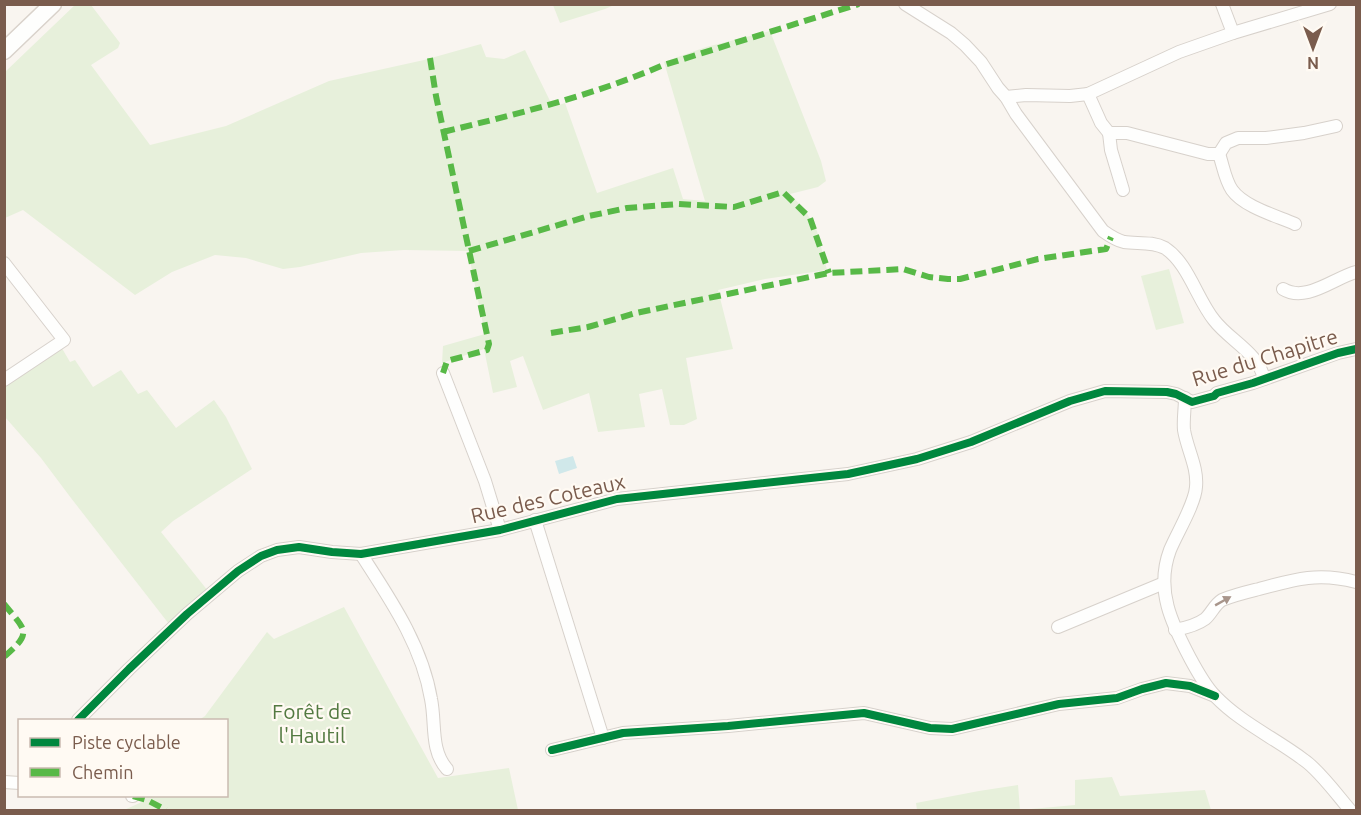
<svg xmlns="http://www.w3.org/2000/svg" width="1361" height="815" viewBox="0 0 1361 815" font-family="Ubuntu,sans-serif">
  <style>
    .green { fill: #e7f0db }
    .water { fill: #d0e8ea }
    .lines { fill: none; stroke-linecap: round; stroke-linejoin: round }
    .street-casing { stroke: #d7d1cb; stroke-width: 14 }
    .secondary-casing { stroke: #d9d2cb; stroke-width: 19 }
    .street { stroke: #fefefd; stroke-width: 12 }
    .secondary { stroke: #fefefd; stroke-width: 16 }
    .quiet { stroke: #58b947; stroke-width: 6; stroke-dasharray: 12 6; stroke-linecap: butt }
    .cycleway-casing { stroke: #fffaf3; stroke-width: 11 }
    .cycleway { stroke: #00873e; stroke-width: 8 }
    .oneway { fill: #a8958b }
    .labels { text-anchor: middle; stroke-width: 4.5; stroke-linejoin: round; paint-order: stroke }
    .street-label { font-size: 21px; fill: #7a5c4d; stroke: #fffaf3 }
    .park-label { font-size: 21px; fill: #537a41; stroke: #fffaf3 }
  </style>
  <rect width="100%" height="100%" fill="#f9f5f0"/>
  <!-- green -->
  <g class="green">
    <path d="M 76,4 L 91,5 L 120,43 L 118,48 L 91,65 L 150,145 L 226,126 L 329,81 L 424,60 L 481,44 L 486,57 L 504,59 L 525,50 L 553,107 L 565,103 L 597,193 L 673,168 L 683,199 L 705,201 L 664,62 L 706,47 L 770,31 L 821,161 L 826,181 L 818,187 L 790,194 L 805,210 L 817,231 L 827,270 L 765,279 L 718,290 L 733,349 L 686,358 L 697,419 L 684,425 L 670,425 L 662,389 L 639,394 L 645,427 L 598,432 L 589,393 L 543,410 L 523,356 L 510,361 L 517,387 L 493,393 L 484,349 L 442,363 L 443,346 L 485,334 L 468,251 L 404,250 L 361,253 L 300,267 L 283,269 L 246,258 L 215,255 L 172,272 L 135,295 L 23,210 L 5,218 L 5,72 Z"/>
    <path d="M 553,5 L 614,5 L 605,9 L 560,23 Z"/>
    <path d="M 1169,269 L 1184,323 L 1156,330 L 1141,276 Z"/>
    <path d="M 60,345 L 70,362 L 75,360 L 93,387 L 121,370 L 138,394 L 147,390 L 176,428 L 214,400 L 226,417 L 252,469 L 173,521 L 161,532 L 208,591 L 169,624 L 71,498 L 41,458 L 5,417 L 4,384 Z"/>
    <path d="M 344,607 L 438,778 L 509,768 L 518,810 L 124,810 L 142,802 L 145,796 L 226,796 L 226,720 L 199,720 L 205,716 L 267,632 L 274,639 Z"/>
    <path d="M 1112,777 L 1120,796 L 1205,790 L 1211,810 L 917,810 L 916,803 L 979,791 L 1018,785 L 1020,810 L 1075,805 L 1075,780 Z"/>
  </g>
  <!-- water -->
  <path class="water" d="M 573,456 L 577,468 L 559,474 L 555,461 Z"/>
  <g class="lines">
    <defs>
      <g id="street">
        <path d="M 905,4 L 951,33 L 965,45 L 981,62 L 998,88 L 1006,97 L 1016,114 L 1103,231 C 1110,236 1116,240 1124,242 C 1137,244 1152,241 1165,248 C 1188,263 1197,299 1214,320 C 1229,340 1259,353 1264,379"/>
        <path d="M 1222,4 L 1233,33"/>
        <path d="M 1088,94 L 1101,123 L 1109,133 L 1127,133 L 1208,154 L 1219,154 C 1223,165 1225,180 1232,190 C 1244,207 1277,216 1295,224"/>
        <path d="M 1006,97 L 1026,95 L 1070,96 L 1088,94 L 1179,52 L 1233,33 L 1330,4"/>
        <path d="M 1109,133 L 1111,150 L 1123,190"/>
        <path d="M 1219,154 L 1226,143 L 1238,138 L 1266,138 L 1304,133 L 1336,126"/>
        <path d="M 4,263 L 64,340 L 4,380"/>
        <path d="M 1283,289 C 1306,303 1334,278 1356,272"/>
        <path d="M 443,373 L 485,481 L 500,530"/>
        <path d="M 1185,398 C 1185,408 1183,420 1184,430 C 1187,449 1198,467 1196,487 C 1195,504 1177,533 1170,550 C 1155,590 1172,624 1190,658 C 1197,671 1205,686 1215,696 C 1241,723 1275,738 1304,760 C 1319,770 1338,796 1350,810"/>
        <path d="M 535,520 L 603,738"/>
        <path d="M 361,554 C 390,599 422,645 431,699 C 436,723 430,750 447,769"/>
        <path d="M 1058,627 L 1164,583"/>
        <path d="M 1175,630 C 1185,628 1197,625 1205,619 C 1212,613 1214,605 1222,600 C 1234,595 1247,592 1259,589 C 1295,579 1319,572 1356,582"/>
        <path d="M 78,720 L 129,669 L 187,614 L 238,571 L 261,556 L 277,550 L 299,547 L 332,552 L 361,554 L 500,530 L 617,499 L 848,474 L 917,459 L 971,442 L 1070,401 L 1105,391 L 1167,392 L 1176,394 L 1192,402 L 1214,396 L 1217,393 L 1253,383 L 1338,353 L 1356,349"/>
        <path d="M 552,750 L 623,733 L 728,726 L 864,713 L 930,728 L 952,729 L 1059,704 L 1117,698 L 1142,689 L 1166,683 L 1190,686 L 1215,696"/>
        <path d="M 4,782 L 20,783"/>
        <path d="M 132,796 L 133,796"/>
      </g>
      <path id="secondary" d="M 4,51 L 53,4"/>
    </defs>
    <!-- street casing -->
    <use href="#street" class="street-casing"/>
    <!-- secondary casing -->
    <use href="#secondary" class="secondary-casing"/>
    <!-- street -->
    <use href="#street" class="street"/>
    <!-- secondary -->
    <use href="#secondary" class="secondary"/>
    <!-- quiet -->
    <g class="quiet">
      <path d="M 430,58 L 436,96 L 489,344 L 487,350 L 447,361 L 443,373"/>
      <path d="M 443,132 C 517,114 591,96 661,66 L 859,4"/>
      <path d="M 469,251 L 589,216 L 627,208 L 678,204 L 734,207 L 783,192 L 810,218 L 829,273"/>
      <path d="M 551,333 L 588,327 L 636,313 L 829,273 L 903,269 L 929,277 L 948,279 L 960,279 L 1038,259 L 1106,249 L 1111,237"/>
      <path d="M 4,604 C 26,631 33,632 4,657"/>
      <path d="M 133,796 L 147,800 L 166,810"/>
    </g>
    <defs>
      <g id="cycleway">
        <path d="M 78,720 L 129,669 L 187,614 L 238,571 L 261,556 L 277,550 L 299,547 L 332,552 L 361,554 L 500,530 L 617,499 L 848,474 L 917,459 L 971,442 L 1070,401 L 1105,391 L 1167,392 L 1176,394 L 1192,402 L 1214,396 L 1217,393 L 1253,383 L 1338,353 L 1356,349"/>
        <path d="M 552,750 L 623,733 L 728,726 L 864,713 L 930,728 L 952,729 L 1059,704 L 1117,698 L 1142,689 L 1166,683 L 1190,686 L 1215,696"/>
      </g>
    </defs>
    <!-- cycleway casing -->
    <use href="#cycleway" class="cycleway-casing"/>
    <!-- cycleway -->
    <use href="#cycleway" class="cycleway"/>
  </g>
  <!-- one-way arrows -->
  <defs><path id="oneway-solid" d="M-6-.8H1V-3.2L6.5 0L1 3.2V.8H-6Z" transform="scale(1.5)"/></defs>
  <use class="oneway" href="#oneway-solid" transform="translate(1223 601) rotate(-29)"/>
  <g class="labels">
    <!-- street labels -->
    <g class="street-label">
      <text transform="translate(1265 358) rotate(-17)" y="7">Rue du Chapitre</text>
      <text transform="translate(548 499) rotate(-13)" y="7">Rue des Coteaux</text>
    </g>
    <!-- park labels -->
    <g class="park-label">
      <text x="312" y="719">Forêt de<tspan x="312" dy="24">l'Hautil</tspan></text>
    </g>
  </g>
  <!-- border -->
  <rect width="1361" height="815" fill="none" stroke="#7a5c4d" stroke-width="12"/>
  <!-- legend -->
  <rect x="18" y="719" width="210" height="78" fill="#fffaf3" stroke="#cabbb1" stroke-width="1.5"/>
  <rect x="30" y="738" width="30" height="9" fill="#00873e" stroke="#cabbb1" stroke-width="1.5"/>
  <text x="72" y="749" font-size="18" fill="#7a5c4d">Piste cyclable</text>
  <rect x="30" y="768" width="30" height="9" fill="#58b947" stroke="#cabbb1" stroke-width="1.5"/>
  <text x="72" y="779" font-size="18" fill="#7a5c4d">Chemin</text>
  <!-- north arrow -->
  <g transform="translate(1313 48) rotate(180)" stroke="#fffaf3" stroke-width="4.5" paint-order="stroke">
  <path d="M0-4.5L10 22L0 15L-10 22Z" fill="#7a5c4d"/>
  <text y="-9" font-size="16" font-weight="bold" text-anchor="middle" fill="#7a5c4d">N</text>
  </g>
</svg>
